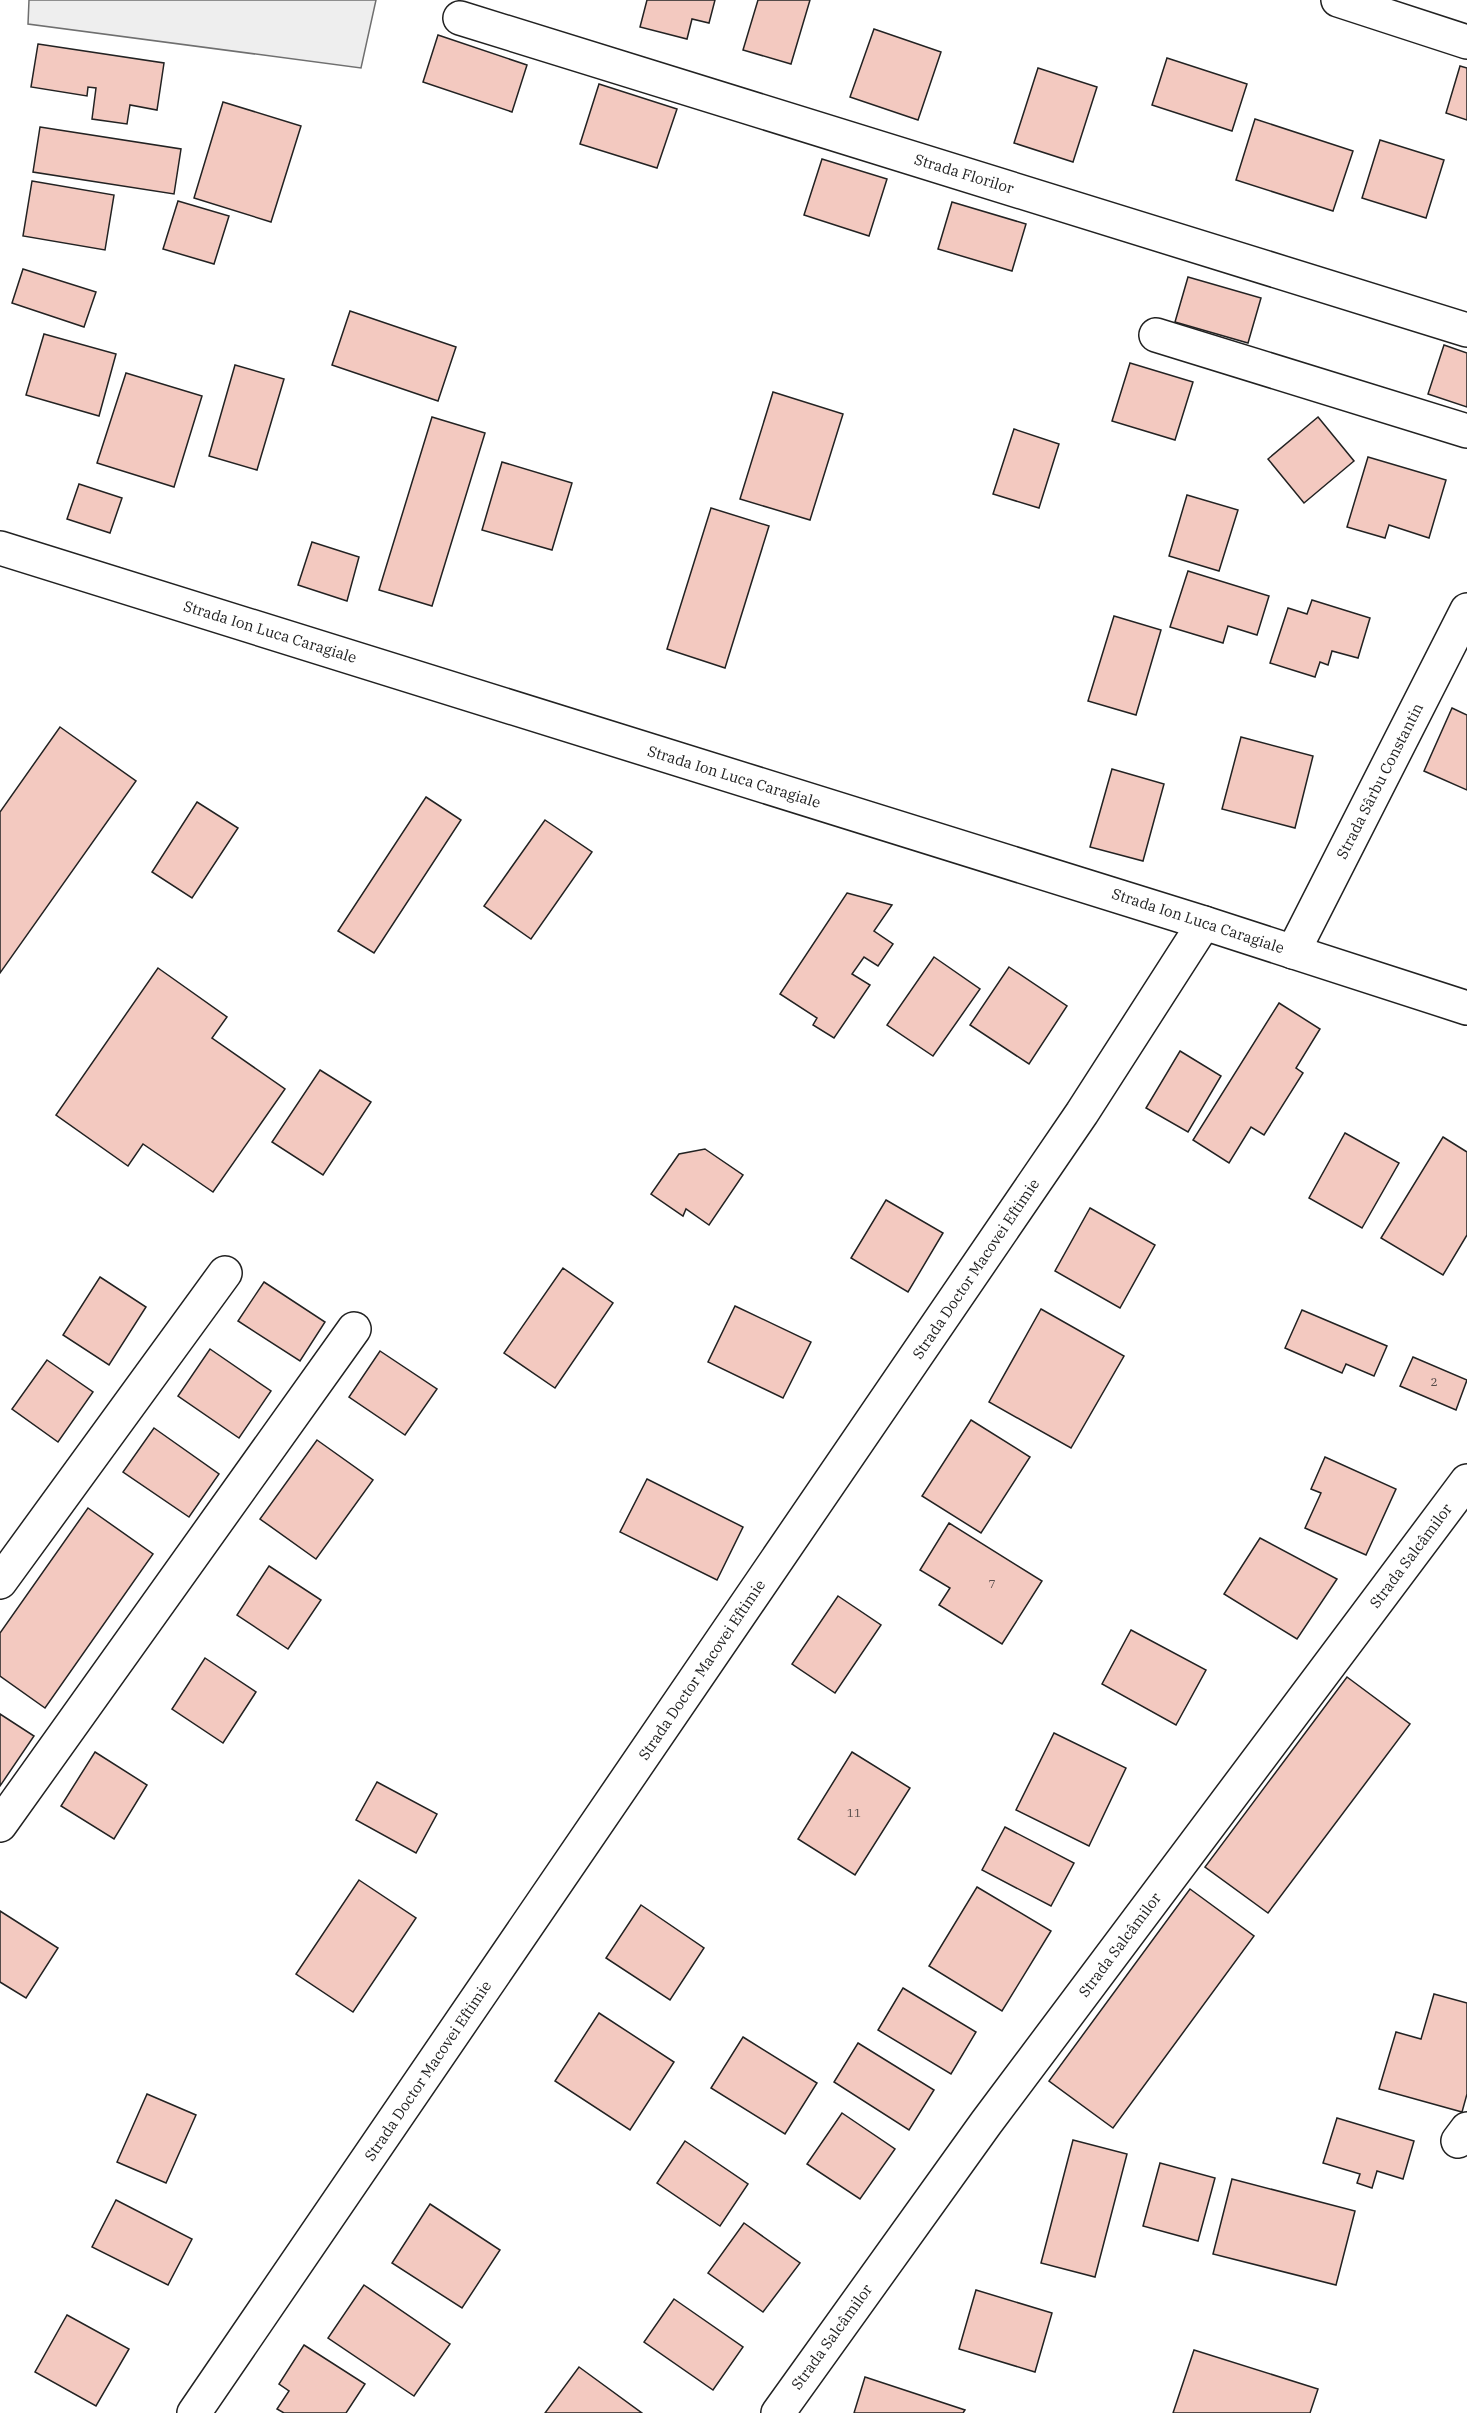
<svg xmlns="http://www.w3.org/2000/svg" width="1467" height="2413" viewBox="0 0 1467 2413" font-family="'IBM Plex Serif',serif">
  <style>
    .green { fill: #eee; stroke: #6f6f6f; stroke-width: 1.5 }
    .building { fill: #f3c9c0; stroke: #222; stroke-width: 1.5 }
    .lines { fill: none; stroke-linecap: round; stroke-linejoin: round }
    .street-casing { stroke: #222; stroke-width: 36 }
    .secondary-casing { stroke: #222; stroke-width: 36 }
    .street { stroke: #fff; stroke-width: 33 }
    .secondary { stroke: #fff; stroke-width: 33 }
    .labels { text-anchor: middle; stroke-width: 4.5; stroke-linejoin: round; paint-order: stroke }
    .number-label { font-size: 12px; fill: #564c4a }
    .street-label { font-size: 15px; fill: #222; stroke: #fff }
  </style>
  <rect width="100%" height="100%" fill="#fff"/>
  <!-- green -->
  <path class="green" d="M 29,0 L 376,0 L 361,68 L 28,24 Z"/>
  <!-- building -->
  <g class="building">
    <path d="M 647,0 L 715,0 L 709,23 L 692,19 L 687,39 L 640,27 Z"/>
    <path d="M 758,0 L 810,0 L 791,64 L 743,50 Z"/>
    <path d="M 874,29 L 941,52 L 918,120 L 850,97 Z"/>
    <path d="M 438,35 L 527,65 L 512,112 L 423,82 Z"/>
    <path d="M 38,44 L 164,63 L 157,110 L 130,105 L 127,124 L 92,119 L 96,88 L 88,87 L 87,96 L 31,87 Z"/>
    <path d="M 1167,58 L 1247,84 L 1232,131 L 1152,105 Z"/>
    <path d="M 1460,66 L 1467,68 L 1467,120 L 1446,113 Z"/>
    <path d="M 1038,68 L 1097,87 L 1073,162 L 1014,143 Z"/>
    <path d="M 599,84 L 677,109 L 657,168 L 580,144 Z"/>
    <path d="M 223,102 L 301,126 L 271,222 L 194,198 Z"/>
    <path d="M 1255,119 L 1353,151 L 1333,211 L 1236,180 Z"/>
    <path d="M 40,127 L 181,149 L 174,194 L 33,172 Z"/>
    <path d="M 1380,140 L 1444,160 L 1426,218 L 1362,198 Z"/>
    <path d="M 822,159 L 887,179 L 869,236 L 804,215 Z"/>
    <path d="M 32,181 L 114,195 L 105,250 L 23,236 Z"/>
    <path d="M 178,201 L 229,216 L 214,264 L 163,249 Z"/>
    <path d="M 952,202 L 1026,224 L 1012,271 L 938,249 Z"/>
    <path d="M 23,269 L 96,292 L 84,327 L 12,303 Z"/>
    <path d="M 1188,277 L 1261,298 L 1248,343 L 1175,322 Z"/>
    <path d="M 350,311 L 456,347 L 438,401 L 332,365 Z"/>
    <path d="M 44,334 L 116,354 L 99,416 L 26,395 Z"/>
    <path d="M 1444,345 L 1467,353 L 1467,407 L 1428,394 Z"/>
    <path d="M 1130,363 L 1193,382 L 1175,440 L 1112,421 Z"/>
    <path d="M 235,365 L 284,379 L 257,470 L 209,456 Z"/>
    <path d="M 126,373 L 202,396 L 174,487 L 97,463 Z"/>
    <path d="M 773,392 L 843,414 L 810,520 L 740,499 Z"/>
    <path d="M 432,417 L 485,433 L 432,606 L 379,590 Z"/>
    <path d="M 1318,417 L 1354,461 L 1304,503 L 1268,459 Z"/>
    <path d="M 1014,429 L 1059,444 L 1039,508 L 993,494 Z"/>
    <path d="M 1368,457 L 1446,480 L 1429,538 L 1389,525 L 1385,538 L 1347,527 Z"/>
    <path d="M 502,462 L 572,483 L 552,550 L 482,530 Z"/>
    <path d="M 79,484 L 122,498 L 110,533 L 67,519 Z"/>
    <path d="M 1187,495 L 1238,510 L 1219,571 L 1169,556 Z"/>
    <path d="M 711,508 L 769,526 L 725,668 L 667,649 Z"/>
    <path d="M 312,542 L 359,557 L 347,601 L 298,585 Z"/>
    <path d="M 1188,571 L 1269,596 L 1257,635 L 1228,626 L 1223,643 L 1170,627 Z"/>
    <path d="M 1312,600 L 1370,618 L 1358,658 L 1332,651 L 1328,665 L 1320,662 L 1315,677 L 1270,663 L 1288,608 L 1307,614 Z"/>
    <path d="M 1114,616 L 1161,630 L 1136,715 L 1088,701 Z"/>
    <path d="M 1452,708 L 1467,715 L 1467,790 L 1424,771 Z"/>
    <path d="M 60,727 L 136,781 L 0,973 L 0,812 Z"/>
    <path d="M 1241,737 L 1313,756 L 1295,828 L 1222,809 Z"/>
    <path d="M 1112,769 L 1164,784 L 1143,861 L 1090,847 Z"/>
    <path d="M 426,797 L 461,820 L 374,953 L 338,931 Z"/>
    <path d="M 197,802 L 238,828 L 192,898 L 152,872 Z"/>
    <path d="M 545,820 L 592,852 L 531,939 L 484,906 Z"/>
    <path d="M 847,893 L 892,905 L 874,931 L 893,944 L 878,966 L 864,957 L 852,974 L 870,985 L 834,1038 L 813,1025 L 817,1018 L 780,994 Z"/>
    <path d="M 934,957 L 980,989 L 933,1056 L 887,1025 Z"/>
    <path d="M 1009,967 L 1067,1006 L 1029,1064 L 970,1025 Z"/>
    <path d="M 158,968 L 227,1017 L 212,1038 L 285,1089 L 213,1192 L 143,1144 L 128,1166 L 56,1115 Z"/>
    <path d="M 1279,1003 L 1320,1029 L 1296,1068 L 1303,1073 L 1264,1135 L 1251,1127 L 1229,1163 L 1193,1140 Z"/>
    <path d="M 1180,1051 L 1221,1076 L 1188,1132 L 1146,1108 Z"/>
    <path d="M 320,1070 L 371,1102 L 323,1175 L 272,1142 Z"/>
    <path d="M 1345,1133 L 1399,1163 L 1362,1228 L 1309,1198 Z"/>
    <path d="M 1443,1137 L 1467,1152 L 1467,1235 L 1443,1275 L 1381,1238 Z"/>
    <path d="M 705,1149 L 743,1175 L 709,1225 L 686,1209 L 683,1216 L 651,1194 L 679,1154 Z"/>
    <path d="M 886,1200 L 943,1233 L 908,1292 L 851,1258 Z"/>
    <path d="M 1090,1208 L 1155,1245 L 1120,1308 L 1055,1271 Z"/>
    <path d="M 563,1268 L 613,1303 L 555,1388 L 504,1353 Z"/>
    <path d="M 100,1277 L 146,1307 L 109,1365 L 63,1335 Z"/>
    <path d="M 264,1282 L 325,1322 L 300,1361 L 238,1321 Z"/>
    <path d="M 735,1306 L 811,1342 L 783,1398 L 708,1362 Z"/>
    <path d="M 1041,1309 L 1124,1356 L 1071,1448 L 989,1402 Z"/>
    <path d="M 1302,1310 L 1387,1346 L 1374,1376 L 1346,1364 L 1342,1373 L 1285,1348 Z"/>
    <path d="M 210,1349 L 271,1391 L 239,1438 L 178,1396 Z"/>
    <path d="M 380,1351 L 437,1389 L 405,1435 L 349,1397 Z"/>
    <path d="M 1413,1357 L 1467,1380 L 1456,1410 L 1400,1386 Z"/>
    <path d="M 47,1360 L 93,1392 L 58,1442 L 12,1409 Z"/>
    <path d="M 971,1420 L 1030,1457 L 981,1533 L 922,1496 Z"/>
    <path d="M 154,1428 L 219,1474 L 189,1517 L 123,1472 Z"/>
    <path d="M 317,1440 L 373,1480 L 316,1559 L 260,1519 Z"/>
    <path d="M 1325,1457 L 1396,1489 L 1366,1555 L 1305,1528 L 1321,1493 L 1311,1489 Z"/>
    <path d="M 647,1479 L 743,1527 L 717,1580 L 620,1532 Z"/>
    <path d="M 88,1508 L 153,1554 L 45,1708 L 0,1676 L 0,1633 Z"/>
    <path d="M 949,1523 L 1042,1581 L 1002,1644 L 939,1605 L 950,1588 L 920,1570 Z"/>
    <path d="M 1260,1538 L 1337,1579 L 1297,1639 L 1224,1594 Z"/>
    <path d="M 269,1566 L 321,1600 L 288,1649 L 237,1615 Z"/>
    <path d="M 838,1596 L 881,1625 L 835,1693 L 792,1664 Z"/>
    <path d="M 1131,1630 L 1206,1670 L 1176,1725 L 1102,1684 Z"/>
    <path d="M 205,1658 L 256,1692 L 223,1743 L 172,1709 Z"/>
    <path d="M 1347,1677 L 1410,1724 L 1268,1913 L 1205,1867 Z"/>
    <path d="M 0,1714 L 34,1736 L 0,1786 Z"/>
    <path d="M 1054,1733 L 1126,1768 L 1089,1846 L 1016,1810 Z"/>
    <path d="M 95,1752 L 147,1785 L 114,1839 L 61,1806 Z"/>
    <path d="M 852,1752 L 910,1788 L 855,1875 L 798,1839 Z"/>
    <path d="M 377,1782 L 437,1814 L 416,1853 L 356,1820 Z"/>
    <path d="M 1005,1827 L 1074,1863 L 1051,1906 L 982,1870 Z"/>
    <path d="M 359,1880 L 416,1918 L 353,2012 L 296,1974 Z"/>
    <path d="M 977,1887 L 1051,1931 L 1002,2011 L 929,1966 Z"/>
    <path d="M 1190,1889 L 1254,1936 L 1113,2128 L 1049,2081 Z"/>
    <path d="M 641,1905 L 704,1948 L 670,2000 L 606,1958 Z"/>
    <path d="M 0,1911 L 58,1948 L 26,1998 L 0,1982 Z"/>
    <path d="M 903,1988 L 976,2032 L 951,2074 L 878,2030 Z"/>
    <path d="M 1434,1994 L 1467,2003 L 1467,2094 L 1462,2112 L 1379,2089 L 1396,2032 L 1421,2039 Z"/>
    <path d="M 599,2013 L 674,2062 L 630,2130 L 555,2081 Z"/>
    <path d="M 743,2037 L 817,2083 L 785,2134 L 711,2088 Z"/>
    <path d="M 858,2043 L 934,2090 L 909,2130 L 834,2082 Z"/>
    <path d="M 147,2094 L 196,2115 L 166,2183 L 117,2162 Z"/>
    <path d="M 842,2113 L 895,2149 L 860,2199 L 807,2164 Z"/>
    <path d="M 1337,2118 L 1414,2141 L 1403,2179 L 1377,2171 L 1372,2188 L 1357,2183 L 1360,2174 L 1323,2163 Z"/>
    <path d="M 1073,2140 L 1127,2154 L 1095,2277 L 1041,2263 Z"/>
    <path d="M 685,2141 L 748,2184 L 720,2226 L 657,2183 Z"/>
    <path d="M 1160,2163 L 1215,2178 L 1198,2241 L 1143,2226 Z"/>
    <path d="M 1232,2179 L 1355,2211 L 1336,2285 L 1213,2254 Z"/>
    <path d="M 116,2200 L 192,2239 L 168,2285 L 92,2247 Z"/>
    <path d="M 430,2204 L 500,2250 L 462,2308 L 392,2263 Z"/>
    <path d="M 744,2223 L 800,2263 L 763,2312 L 708,2273 Z"/>
    <path d="M 364,2285 L 450,2344 L 414,2396 L 328,2338 Z"/>
    <path d="M 976,2290 L 1052,2313 L 1035,2372 L 959,2349 Z"/>
    <path d="M 674,2299 L 743,2347 L 713,2390 L 644,2342 Z"/>
    <path d="M 67,2315 L 129,2349 L 96,2406 L 35,2372 Z"/>
    <path d="M 304,2345 L 365,2384 L 346,2413 L 284,2413 L 277,2409 L 289,2391 L 279,2384 Z"/>
    <path d="M 1194,2350 L 1318,2389 L 1310,2413 L 1173,2413 Z"/>
    <path d="M 579,2367 L 642,2413 L 545,2413 Z"/>
    <path d="M 865,2377 L 965,2410 L 963,2413 L 854,2413 Z"/>
  </g>
  <g class="lines">
    <defs>
      <g id="street">
        <path d="M 1338,0 L 1467,42"/>
        <path d="M 460,18 L 1467,330"/>
        <path d="M 1156,335 L 1467,431"/>
        <path d="M 1293,952 L 1467,610"/>
        <path d="M 0,1582 L 225,1273"/>
        <path d="M 0,1825 L 354,1329"/>
        <path d="M 1458,2141 L 1467,2129"/>
        <path d="M 778,2413 L 986,2123 L 1467,1481"/>
      </g>
      <g id="secondary">
        <path d="M 0,548 L 1204,923 L 1467,1008"/>
        <path d="M 194,2413 L 1082,1113 L 1204,923"/>
      </g>
    </defs>
    <!-- street casing -->
    <use href="#street" class="street-casing"/>
    <!-- secondary casing -->
    <use href="#secondary" class="secondary-casing"/>
    <!-- street -->
    <use href="#street" class="street"/>
    <!-- secondary -->
    <use href="#secondary" class="secondary"/>
  </g>
  <g class="labels">
    <!-- number labels -->
    <g class="number-label">
      <text x="1434" y="1386">2</text>
      <text x="992" y="1588">7</text>
      <text x="854" y="1817">11</text>
    </g>
    <!-- street labels -->
    <g class="street-label">
      <text transform="translate(964 174) rotate(17)" y="5">Strada Florilor</text>
      <text transform="translate(270 632) rotate(17)" y="5">Strada Ion Luca Caragiale</text>
      <text transform="translate(734 777) rotate(17)" y="5">Strada Ion Luca Caragiale</text>
      <text transform="translate(1380 781) rotate(-63)" y="5">Strada Sârbu Constantin</text>
      <text transform="translate(1198 921) rotate(18)" y="5">Strada Ion Luca Caragiale</text>
      <text transform="translate(976 1269) rotate(-56)" y="5">Strada Doctor Macovei Eftimie</text>
      <text transform="translate(1411 1556) rotate(-53)" y="5">Strada Salcâmilor</text>
      <text transform="translate(702 1670) rotate(-56)" y="5">Strada Doctor Macovei Eftimie</text>
      <text transform="translate(1120 1945) rotate(-53)" y="5">Strada Salcâmilor</text>
      <text transform="translate(428 2071) rotate(-56)" y="5">Strada Doctor Macovei Eftimie</text>
      <text transform="translate(832 2337) rotate(-54)" y="5">Strada Salcâmilor</text>
    </g>
  </g>
</svg>
